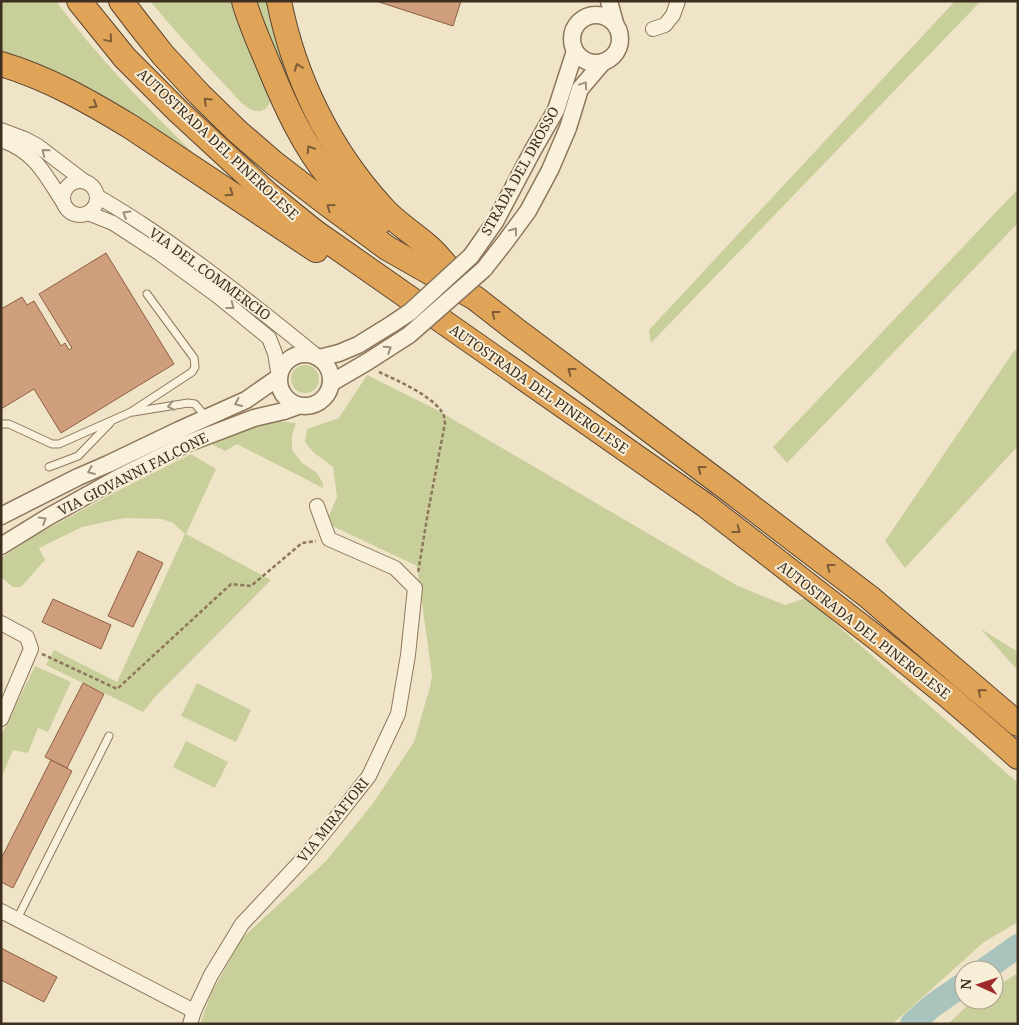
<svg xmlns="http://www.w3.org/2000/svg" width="1019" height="1025" viewBox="0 0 1019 1025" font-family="'Noto Serif',serif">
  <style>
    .green { fill: #c9cf9b }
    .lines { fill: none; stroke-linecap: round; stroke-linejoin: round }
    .river { stroke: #a9c4bc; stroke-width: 24 }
    .building { fill: #cf9f7d; stroke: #8d5f41 }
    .service-casing { stroke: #8d765c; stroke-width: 9 }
    .minor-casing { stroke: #8d765c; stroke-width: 16 }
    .tertiary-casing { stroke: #8d765c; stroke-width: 19 }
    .motorway-casing { stroke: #5b4430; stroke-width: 26 }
    .path { stroke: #8d765c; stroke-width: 2.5; stroke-dasharray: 4 2.5; stroke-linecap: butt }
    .service { stroke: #faf1dc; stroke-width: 7 }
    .minor { stroke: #faf1dc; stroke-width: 14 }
    .tertiary { stroke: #faf1dc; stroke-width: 16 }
    .motorway { stroke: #e0a458; stroke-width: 24 }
    .tertiary-bridge-casing { stroke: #8d765c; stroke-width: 19; stroke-linecap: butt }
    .tertiary-bridge { stroke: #faf1dc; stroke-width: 16 }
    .oneway { stroke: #7e5d36 }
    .oneway2 { stroke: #9c907e }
    .labels { text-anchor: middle; stroke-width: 4; stroke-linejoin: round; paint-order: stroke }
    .street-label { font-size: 14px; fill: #3d2e20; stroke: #f7eed8 }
  </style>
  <rect width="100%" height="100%" fill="#f0e4c8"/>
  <!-- green -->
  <g class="green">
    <path d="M 1,1 L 56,1 C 96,56 144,104 192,152 L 190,154 L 131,112 L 84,87 L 1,56 Z"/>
    <path d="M 150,1 L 235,1 L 271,95 C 270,110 260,116 247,107 C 239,102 232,92 225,85 C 199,58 174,30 150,1 Z"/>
    <path d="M 256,1 L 270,1 L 285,65 L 282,67 L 269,38 Z"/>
    <path d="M 955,1 L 981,1 L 651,343 L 649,330 Z"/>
    <path d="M 1018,189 L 1018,223 L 787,463 L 773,447 Z"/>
    <path d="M 1018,348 L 1018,446 L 905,568 L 885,541 L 1014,351 Z"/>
    <circle cx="305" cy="379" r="14"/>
    <path d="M 367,375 L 437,410 L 738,586 L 785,605 L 806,598 L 1018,783 L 1018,922 L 984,942 L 905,1013 L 892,1024 L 200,1024 L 211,994 L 242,938 L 325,862 L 371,806 L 414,742 L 430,687 L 432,676 L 417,566 L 326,523 L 337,497 L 333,467 L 313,452 L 305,442 L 307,429 L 339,418 Z"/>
    <path d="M 276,421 L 296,423 L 292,435 L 292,450 L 302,463 L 316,472 L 323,483 L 323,488 L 237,444 L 225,451 L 211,444 L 245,430 Z"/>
    <path d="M 191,454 L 216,469 L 186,534 L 271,580 L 156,696 L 143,712 L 46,665 L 54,650 L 117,682 L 185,534 L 173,523 L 162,519 L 124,518 L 82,527 L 39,548 L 45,560 L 21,587 L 13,587 L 1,577 L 1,558 L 38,534 L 123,488 Z"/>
    <path d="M 981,629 L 1018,652 L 1018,671 Z"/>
    <path d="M 35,666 L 71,682 L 48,732 L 38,728 L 28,753 L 13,750 L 1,778 L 1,736 Z"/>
    <path d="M 197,683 L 251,710 L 236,742 L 181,716 Z"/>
    <path d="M 186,741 L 228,762 L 215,788 L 173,767 Z"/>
    <path d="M 1018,973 L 1018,1024 L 948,1024 L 968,1005 L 975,1000 L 994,1000 L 994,988 Z"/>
  </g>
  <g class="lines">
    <!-- river -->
    <g class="river">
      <path d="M 984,970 L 1018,946"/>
      <path d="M 912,1024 L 932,1006 L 964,984"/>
    </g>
  </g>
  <!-- building -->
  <g class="building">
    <path d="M 376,1 L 461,1 L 453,26 Z"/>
    <path d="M 106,253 L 174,364 L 61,433 L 34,389 L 1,409 L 1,309 L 22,297 L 27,305 L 34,301 L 61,346 L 65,343 L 69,350 L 72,348 L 39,294 Z"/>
    <path d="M 138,551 L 163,563 L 133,627 L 108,616 Z"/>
    <path d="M 53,599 L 111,625 L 101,649 L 42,622 Z"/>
    <path d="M 83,683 L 104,694 L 67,768 L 45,757 Z"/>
    <path d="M 51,760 L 72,771 L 13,888 L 1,882 L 1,859 Z"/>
    <path d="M 1,948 L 57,977 L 44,1002 L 1,980 Z"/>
  </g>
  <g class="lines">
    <defs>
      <g id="service">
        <path d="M 133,412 L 188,403 L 195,404 L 206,417"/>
        <path d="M 1,424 L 9,424 L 52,444 L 59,444 L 131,412 L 192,372 L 195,367 L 194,358 L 147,294"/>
        <path d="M 49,467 L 78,456 L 110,423"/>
        <path d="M 17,919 L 109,736"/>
      </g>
      <g id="minor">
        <path d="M 653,29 L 665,25 L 673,15 L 678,1"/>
        <path d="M 1,130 L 25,139 L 38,146 L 84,181"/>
        <path d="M 1,140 C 35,152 44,173 63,202"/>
        <circle cx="80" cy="198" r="17"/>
        <path d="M 97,196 C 112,205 127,214 142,224 C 204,265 262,311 319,358"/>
        <path d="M 88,213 L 113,223 L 159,253 L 219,297 L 269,338 L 275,353 L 279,377"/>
        <path d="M 1,623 L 27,637 L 31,649 L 1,719"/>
        <path d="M 1,911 L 194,1011"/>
        <path d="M 190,1024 L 194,1011 L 211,975 L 242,924 L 300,862 L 328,828 L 369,776 L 398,714 L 408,655 L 415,588 L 395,568 L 329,539 L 317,506"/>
      </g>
      <g id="tertiary">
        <path d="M 609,1 L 615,23"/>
        <circle cx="596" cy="39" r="24"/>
        <path d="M 471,256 L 495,222 L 533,150 L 556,110 L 575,51"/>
        <path d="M 484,269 L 506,241 L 528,211 L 550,170 L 568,128 L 580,89 L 603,62"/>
        <circle cx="305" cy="380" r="26"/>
        <path d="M 319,358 L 339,353 L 358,345 L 392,324"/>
        <path d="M 331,383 L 367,362 L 409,335"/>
        <path d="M 1,516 L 78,477 L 108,464 L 179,430 L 246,400 L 279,377"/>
        <path d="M 1,546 L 48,517 L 118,478 L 186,444 L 254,418 L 284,411 L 298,406"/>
      </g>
      <g id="motorway">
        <path d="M 79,1 L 125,58 L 178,111 L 269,195 L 315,232 L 705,505 L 879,640 L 948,696 L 1000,741 L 1018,757"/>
        <path d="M 121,1 L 137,22 L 163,55 L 199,94 L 238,132 L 274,163 L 326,203 L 387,248 L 475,298 L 516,330 L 728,489 L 869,597 L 1018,724"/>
        <path d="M 244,1 C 250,23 260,44 269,66 C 285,105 304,147 331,179 C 345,196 361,211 378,224"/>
        <path d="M 279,1 C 294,77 329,149 381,206 C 395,223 414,233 430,248 C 441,258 450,271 460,282"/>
        <path d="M 1,64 C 48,78 90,102 131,127 L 316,250"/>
      </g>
    </defs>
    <!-- service casing -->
    <use href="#service" class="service-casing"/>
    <!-- minor casing -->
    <use href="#minor" class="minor-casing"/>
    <!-- tertiary casing -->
    <use href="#tertiary" class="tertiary-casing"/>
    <!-- motorway casing -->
    <use href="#motorway" class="motorway-casing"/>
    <!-- path -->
    <g class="path">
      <path d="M 379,372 C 397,380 432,396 442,412 C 445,416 444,419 445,423 L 428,512 L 418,573"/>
      <path d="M 42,654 L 117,689 L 231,584 L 251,586 L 302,543 L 316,541"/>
    </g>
    <!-- service -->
    <use href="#service" class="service"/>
    <!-- minor -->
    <use href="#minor" class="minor"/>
    <!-- tertiary -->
    <use href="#tertiary" class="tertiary"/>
    <!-- motorway -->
    <use href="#motorway" class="motorway"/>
    <defs>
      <g id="tertiary-bridge">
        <path d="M 392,324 L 410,312 L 471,256"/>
        <path d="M 409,335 L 484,269"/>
      </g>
    </defs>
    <!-- tertiary-bridge casing -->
    <use href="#tertiary-bridge" class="tertiary-bridge-casing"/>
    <!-- tertiary-bridge -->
    <use href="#tertiary-bridge" class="tertiary-bridge"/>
  </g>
  <!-- one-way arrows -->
  <defs><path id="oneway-chevron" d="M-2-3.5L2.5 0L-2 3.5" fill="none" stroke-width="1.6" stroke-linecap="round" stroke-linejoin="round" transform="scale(1.25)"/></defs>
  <g class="oneway">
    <use href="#oneway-chevron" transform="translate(109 39) rotate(50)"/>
    <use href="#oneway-chevron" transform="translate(298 67) rotate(-111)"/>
    <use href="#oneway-chevron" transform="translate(207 101) rotate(-136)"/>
    <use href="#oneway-chevron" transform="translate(94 105) rotate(30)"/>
    <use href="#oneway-chevron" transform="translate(310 149) rotate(-122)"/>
    <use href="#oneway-chevron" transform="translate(230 193) rotate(34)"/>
    <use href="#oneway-chevron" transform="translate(330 207) rotate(-144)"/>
    <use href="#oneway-chevron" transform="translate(495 314) rotate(-142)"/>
    <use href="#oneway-chevron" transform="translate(571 371) rotate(-143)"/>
    <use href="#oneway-chevron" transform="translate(701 469) rotate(-143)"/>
    <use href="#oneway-chevron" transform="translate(737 530) rotate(38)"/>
    <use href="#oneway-chevron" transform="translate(830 567) rotate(-143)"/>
    <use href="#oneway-chevron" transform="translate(981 692) rotate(-140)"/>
  </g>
  <g class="oneway2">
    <use href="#oneway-chevron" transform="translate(584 85) rotate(-56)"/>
    <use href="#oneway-chevron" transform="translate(45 152) rotate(-141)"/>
    <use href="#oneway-chevron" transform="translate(126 214) rotate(-149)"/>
    <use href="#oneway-chevron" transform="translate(514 231) rotate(-54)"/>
    <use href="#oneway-chevron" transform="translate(231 306) rotate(38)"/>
    <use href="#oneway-chevron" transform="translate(388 349) rotate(-33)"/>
    <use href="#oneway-chevron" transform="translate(238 403) rotate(156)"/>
    <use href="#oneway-chevron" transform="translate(171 406) rotate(169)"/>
    <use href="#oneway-chevron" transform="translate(91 471) rotate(157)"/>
    <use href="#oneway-chevron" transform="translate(43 520) rotate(-31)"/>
  </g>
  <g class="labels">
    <!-- street labels -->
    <g class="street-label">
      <text transform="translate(218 144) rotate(43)" y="5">AUTOSTRADA DEL PINEROLESE</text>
      <text transform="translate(520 171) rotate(-61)" y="5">STRADA DEL DROSSO</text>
      <text transform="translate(210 274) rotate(36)" y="5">VIA DEL COMMERCIO</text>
      <text transform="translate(539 389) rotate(35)" y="5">AUTOSTRADA DEL PINEROLESE</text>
      <text transform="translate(133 474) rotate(-27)" y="5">VIA GIOVANNI FALCONE</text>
      <text transform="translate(864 630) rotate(38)" y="5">AUTOSTRADA DEL PINEROLESE</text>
      <text transform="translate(333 820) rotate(-51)" y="5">VIA MIRAFIORI</text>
    </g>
  </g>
  <!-- border -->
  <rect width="1019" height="1025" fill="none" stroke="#3d2e20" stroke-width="5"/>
  <!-- north arrow -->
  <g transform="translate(979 985) rotate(273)"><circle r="24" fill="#f7eed8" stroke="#ada18e"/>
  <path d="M0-4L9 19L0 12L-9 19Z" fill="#9e2a2b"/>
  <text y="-8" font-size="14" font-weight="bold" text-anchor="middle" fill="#3d2e20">N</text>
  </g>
</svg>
